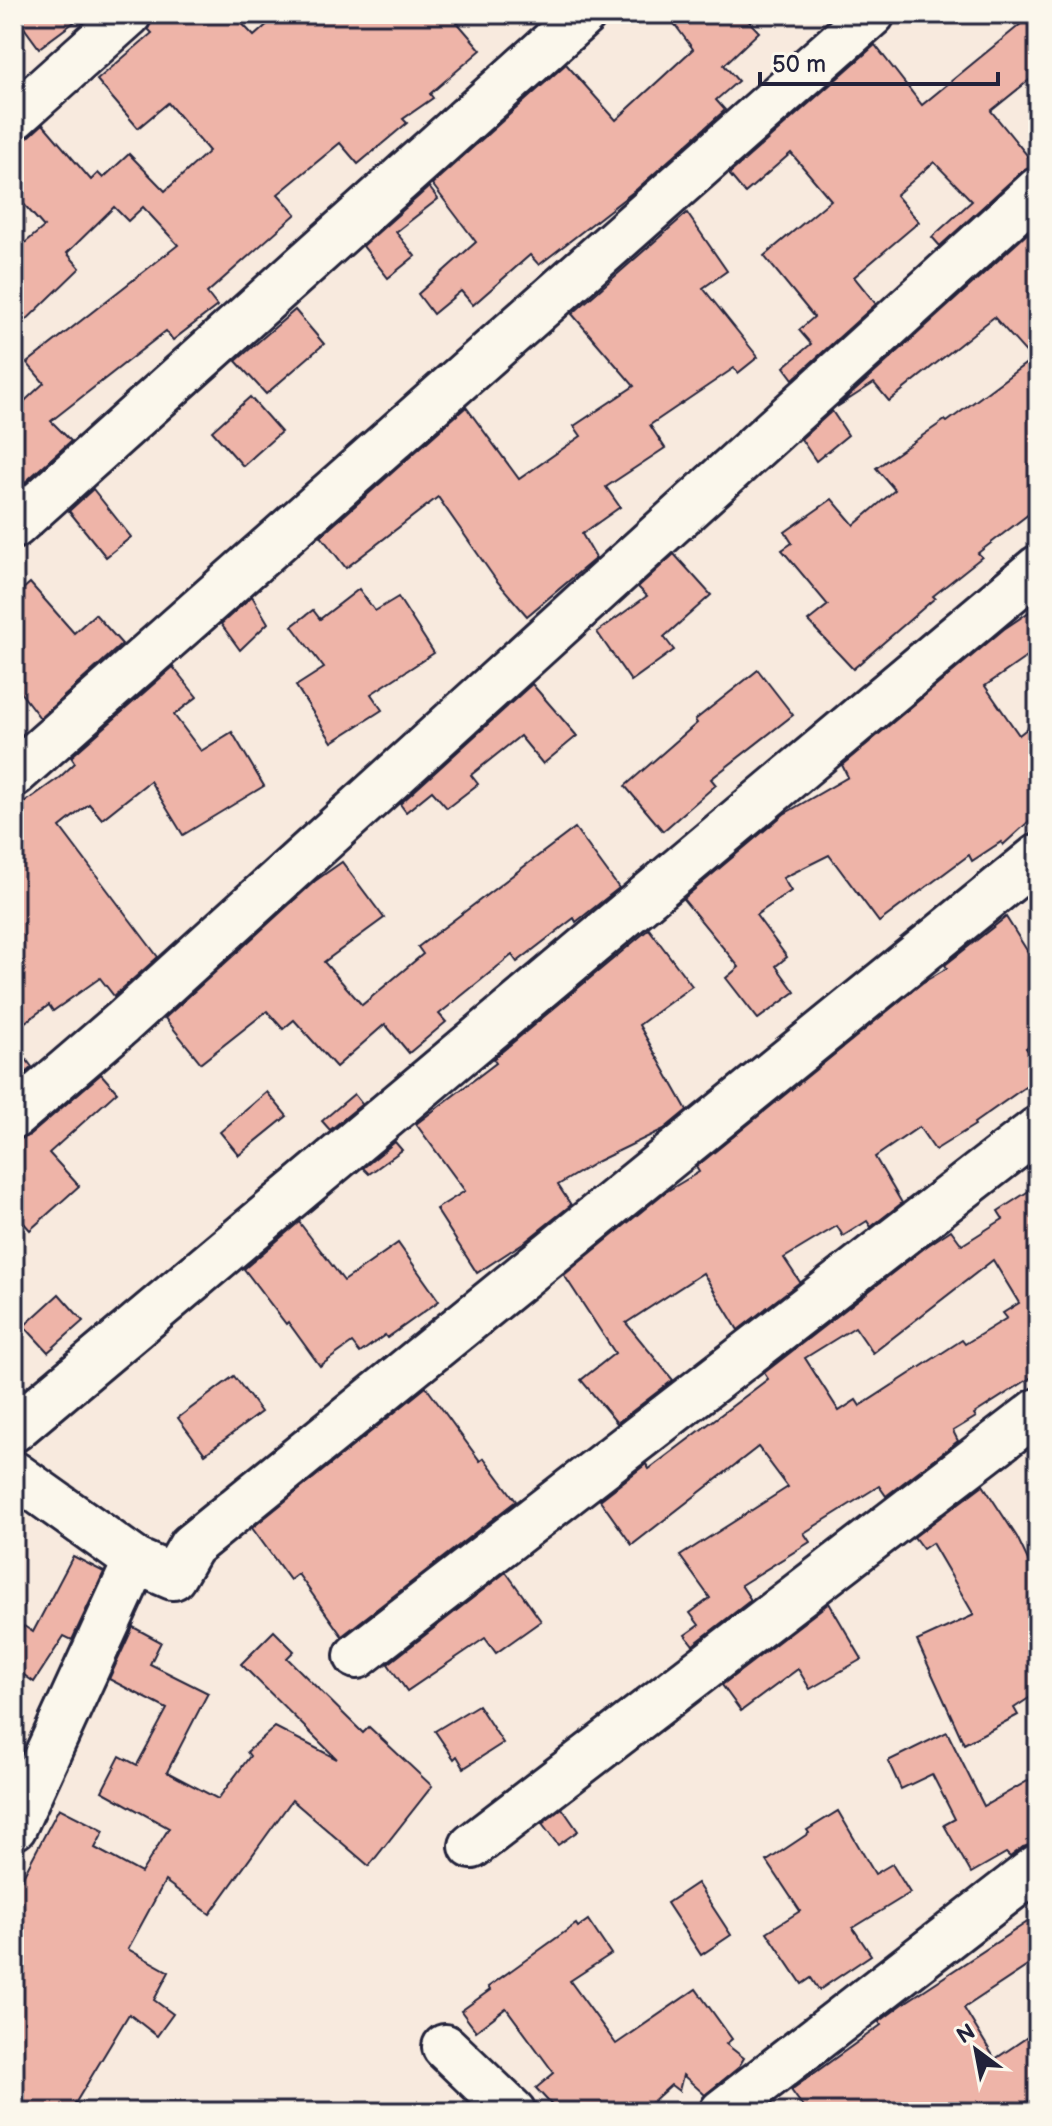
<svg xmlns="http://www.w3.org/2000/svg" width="1052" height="2126" viewBox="0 0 1052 2126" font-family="'Balsamiq Sans',sans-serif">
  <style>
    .building { fill: #eeb4a8; stroke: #22223b; stroke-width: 2; fill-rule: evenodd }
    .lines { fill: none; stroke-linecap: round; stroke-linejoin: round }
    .minor-casing { stroke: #22223b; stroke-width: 50 }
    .minor { stroke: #fbf7ec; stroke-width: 44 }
  </style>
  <rect width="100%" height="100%" fill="#f8eade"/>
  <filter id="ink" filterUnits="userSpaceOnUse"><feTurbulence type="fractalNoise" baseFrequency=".0125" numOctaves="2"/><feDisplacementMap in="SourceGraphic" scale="16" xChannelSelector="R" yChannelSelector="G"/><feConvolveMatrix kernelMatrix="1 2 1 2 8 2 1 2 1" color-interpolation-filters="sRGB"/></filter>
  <g filter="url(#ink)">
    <!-- building -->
    <g class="building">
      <path d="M 14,14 L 85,14 L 39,48 Z"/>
      <path d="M 153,14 L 233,14 L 254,36 L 279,14 L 450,14 L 481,50 L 430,94 L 433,98 L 403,119 L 407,123 L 358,164 L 340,143 L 278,194 L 296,214 L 207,293 L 217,306 L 173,340 L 166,331 L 51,421 L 71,441 L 14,492 L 14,411 L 44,383 L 27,363 L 178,245 L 143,207 L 128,221 L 114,207 L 67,253 L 80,268 L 14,332 L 14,252 L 44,227 L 14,193 L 14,142 L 30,136 L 43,124 L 91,180 L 98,173 L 103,178 L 129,154 L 165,191 L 209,151 L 168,103 L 138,128 L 97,80 L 152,33 L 148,29 Z"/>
      <path d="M 667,14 L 742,14 L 759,32 L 724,65 L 738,81 L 716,100 L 725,110 L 637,189 L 539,265 L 530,255 L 473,305 L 461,291 L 433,314 L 418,294 L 476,242 L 432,184 L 566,64 L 616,120 L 693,49 Z"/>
      <path d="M 1033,14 L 1038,14 L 1038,73 L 991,111 L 1036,166 L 1021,172 L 940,246 L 932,237 L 972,201 L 934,162 L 896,195 L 919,222 L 854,277 L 876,304 L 793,379 L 784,367 L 811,344 L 799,330 L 814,317 L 764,256 L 831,200 L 791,153 L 745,193 L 729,174 L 875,45 L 922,105 Z"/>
      <path d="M 429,187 L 438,199 L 396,232 L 415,256 L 388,278 L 363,246 Z"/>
      <path d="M 687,213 L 727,271 L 703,288 L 758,357 L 738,373 L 734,368 L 650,425 L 665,448 L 606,487 L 620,507 L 582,534 L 596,558 L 527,616 L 496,580 L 438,497 L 346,568 L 321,536 L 466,407 L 519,479 L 581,436 L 574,426 L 634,386 L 572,314 Z"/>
      <path d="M 1038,224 L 1038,507 L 978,553 L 982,557 L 933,596 L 935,598 L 853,669 L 808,621 L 828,605 L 782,550 L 792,543 L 785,532 L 832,499 L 854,525 L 895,490 L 876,468 L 945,420 L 947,422 L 1032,359 L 994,317 L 889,401 L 874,383 L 837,407 Z"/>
      <path d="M 295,310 L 324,344 L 266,394 L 236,361 Z"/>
      <path d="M 250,397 L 281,432 L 243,466 L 212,431 Z"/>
      <path d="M 832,411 L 848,435 L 816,461 L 801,439 Z"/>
      <path d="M 93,489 L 131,537 L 106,557 L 69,511 Z"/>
      <path d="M 674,554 L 711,595 L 664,637 L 674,650 L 631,681 L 597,632 L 647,596 L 638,587 Z"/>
      <path d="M 30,583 L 74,633 L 95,614 L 122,644 L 40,718 L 14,684 L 14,597 Z"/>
      <path d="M 359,589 L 375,611 L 398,597 L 434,653 L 371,694 L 382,710 L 332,742 L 296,686 L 324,668 L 292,626 L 313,610 L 320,619 Z"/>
      <path d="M 252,596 L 268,623 L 240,650 L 221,624 Z"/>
      <path d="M 1038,606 L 1038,649 L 985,686 L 1019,735 L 1038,720 L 1038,813 L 1003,845 L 1001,842 L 972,861 L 969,855 L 879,922 L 829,855 L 783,878 L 791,891 L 756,915 L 787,957 L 776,966 L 795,992 L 758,1019 L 726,978 L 739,967 L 683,899 L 784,814 L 848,777 L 842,765 L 1004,629 Z"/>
      <path d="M 173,667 L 197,697 L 174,715 L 201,751 L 232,732 L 264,786 L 183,835 L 150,781 L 102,819 L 89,804 L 60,827 L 158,957 L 114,996 L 100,978 L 53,1011 L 49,1005 L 14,1030 L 14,810 L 60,777 L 75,763 L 71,757 Z"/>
      <path d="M 758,670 L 793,715 L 711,779 L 716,785 L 663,831 L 625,786 L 697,723 L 695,720 Z"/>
      <path d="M 532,684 L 577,736 L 543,764 L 520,736 L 471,775 L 478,784 L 447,808 L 432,791 L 406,812 L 400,804 Z"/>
      <path d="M 575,828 L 619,888 L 576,922 L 574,918 L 517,962 L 512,955 L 439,1014 L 446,1022 L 409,1053 L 385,1024 L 336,1067 L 294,1020 L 283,1029 L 267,1011 L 201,1063 L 165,1018 L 315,881 L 342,862 L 384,918 L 324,962 L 362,1005 L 423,954 L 418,947 Z"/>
      <path d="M 1006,917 L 1038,968 L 1038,1040 L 1026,1048 L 1038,1065 L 1038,1078 L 974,1123 L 975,1125 L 935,1150 L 919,1127 L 875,1157 L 902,1203 L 871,1227 L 867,1221 L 843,1236 L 837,1226 L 784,1258 L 800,1282 L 738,1330 L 703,1273 L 626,1323 L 673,1380 L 617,1423 L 581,1380 L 615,1353 L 564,1275 L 664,1193 L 699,1172 L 696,1167 L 922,983 L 947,968 L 945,965 Z"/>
      <path d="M 649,929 L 692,986 L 639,1025 L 687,1110 L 664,1129 L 598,1161 L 558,1185 L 571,1205 L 526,1241 L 477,1273 L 436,1209 L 465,1191 L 416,1124 L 496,1063 L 493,1059 Z"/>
      <path d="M 14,1043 L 32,1067 L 14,1083 Z"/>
      <path d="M 101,1074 L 117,1092 L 49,1153 L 79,1186 L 30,1230 L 14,1212 L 14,1140 L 30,1135 Z"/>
      <path d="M 267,1092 L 287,1116 L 239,1155 L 220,1132 Z"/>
      <path d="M 354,1094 L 362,1104 L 330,1130 L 322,1121 Z"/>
      <path d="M 395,1142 L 402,1150 L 369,1174 L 363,1168 Z"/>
      <path d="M 1038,1185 L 1038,1373 L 974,1414 L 976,1417 L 953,1431 L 958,1441 L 886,1496 L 879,1486 L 804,1533 L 810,1542 L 741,1585 L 751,1600 L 693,1645 L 685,1635 L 699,1625 L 690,1613 L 710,1598 L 680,1556 L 788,1487 L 758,1447 L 632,1545 L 600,1500 L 646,1464 L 649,1469 L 768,1379 L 764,1373 L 927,1246 L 951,1230 L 962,1245 L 1003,1219 L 998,1211 ZM 993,1260 L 1019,1303 L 1003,1313 L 1007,1318 L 965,1344 L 962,1340 L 860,1406 L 856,1400 L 839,1411 L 805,1358 L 855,1327 L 873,1353 Z"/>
      <path d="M 299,1222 L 344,1281 L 398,1243 L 439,1301 L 387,1338 L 385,1335 L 360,1353 L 352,1343 L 320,1366 L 288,1322 L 286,1324 L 244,1269 Z"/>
      <path d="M 59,1294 L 83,1321 L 48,1352 L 24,1326 Z"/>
      <path d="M 234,1376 L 261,1412 L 205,1454 L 178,1418 Z"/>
      <path d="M 426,1387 L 480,1461 L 484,1458 L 516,1501 L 342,1636 L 298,1574 L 290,1580 L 252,1528 Z"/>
      <path d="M 983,1485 L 1017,1537 L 1038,1581 L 1038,1692 L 1014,1708 L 1018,1715 L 964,1744 L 917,1641 L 974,1615 L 932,1543 L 923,1549 L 914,1537 Z"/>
      <path d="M 73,1556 L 104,1572 L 72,1640 L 64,1636 L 34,1682 L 14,1668 L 14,1640 L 24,1626 L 33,1632 Z"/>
      <path d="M 506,1572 L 541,1621 L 496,1653 L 485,1638 L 407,1691 L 388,1664 Z"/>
      <path d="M 829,1603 L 862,1659 L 810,1689 L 798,1669 L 741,1711 L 722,1685 Z"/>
      <path d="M 133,1627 L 161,1642 L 150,1664 L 208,1693 L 167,1772 L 218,1799 L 250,1756 L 247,1752 L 275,1727 L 337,1759 L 241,1664 L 274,1631 L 294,1651 L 287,1658 L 363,1733 L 369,1727 L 432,1786 L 369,1866 L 292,1800 L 210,1914 L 165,1881 L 128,1949 L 169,1972 L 154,2000 L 173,2014 L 157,2036 L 129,2014 L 70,2112 L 14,2112 L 14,1893 L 59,1808 L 104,1831 L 95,1848 L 141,1873 L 169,1828 L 102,1791 L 120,1756 L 137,1765 L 167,1709 L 109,1679 Z"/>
      <path d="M 478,1705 L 503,1743 L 464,1768 L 457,1756 L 454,1759 L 435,1731 Z"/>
      <path d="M 947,1732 L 984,1806 L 1038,1775 L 1038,1843 L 1023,1847 L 1010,1857 L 1006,1853 L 971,1873 L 944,1825 L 955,1819 L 932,1774 L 901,1789 L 888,1761 Z"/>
      <path d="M 562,1808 L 578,1831 L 558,1845 L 542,1824 Z"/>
      <path d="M 838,1811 L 875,1874 L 892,1864 L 910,1893 L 853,1928 L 871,1955 L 819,1990 L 811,1978 L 802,1984 L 767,1932 L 800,1911 L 767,1861 L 809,1833 L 807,1830 Z"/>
      <path d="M 697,1883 L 731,1935 L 701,1955 L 667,1903 Z"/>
      <path d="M 1038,1915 L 1038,1959 L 964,2008 L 995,2059 L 1038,2030 L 1038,2094 L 1014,2112 L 807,2112 L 791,2090 L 881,2025 L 879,2022 L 903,2004 Z"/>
      <path d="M 588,1920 L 611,1954 L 570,1981 L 616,2044 L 696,1989 L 732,2039 L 726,2044 L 744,2058 L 738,2068 L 705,2095 L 683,2075 L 679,2091 L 671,2085 L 641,2112 L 558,2112 L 536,2088 L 554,2073 L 506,2008 L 476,2031 L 461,2011 L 490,1990 L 488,1987 L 576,1924 L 578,1927 Z"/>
    </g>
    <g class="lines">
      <defs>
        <g id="minor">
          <path d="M 14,117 L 129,14"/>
          <path d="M 14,526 L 584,14"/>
          <path d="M 14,774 L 872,14"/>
          <path d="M 14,1116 L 122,1023 L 1038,190"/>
          <path d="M 14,1429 L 1038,568"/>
          <path d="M 14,1474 L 136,1561 L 173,1577 L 191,1546 L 1038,857"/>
          <path d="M 357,1656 L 1038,1129"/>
          <path d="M 14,1827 L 136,1561"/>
          <path d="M 472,1846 L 1038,1411"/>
          <path d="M 445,2047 L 513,2112"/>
          <path d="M 722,2112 L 1038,1867"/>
        </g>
      </defs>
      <!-- minor casing -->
      <use href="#minor" class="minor-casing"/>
      <!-- minor -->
      <use href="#minor" class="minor"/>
    </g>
  </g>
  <!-- margin -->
  <rect width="1052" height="2126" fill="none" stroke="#fbf7ec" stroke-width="48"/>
  <rect x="24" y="24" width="1004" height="2078" fill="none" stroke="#22223b" stroke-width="3" filter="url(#ink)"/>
  <!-- north arrow -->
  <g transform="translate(976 2050) rotate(328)" stroke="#fbf7ec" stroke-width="6" paint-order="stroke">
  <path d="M0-6L14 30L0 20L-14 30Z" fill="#22223b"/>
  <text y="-12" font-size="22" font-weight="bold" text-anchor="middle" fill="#22223b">N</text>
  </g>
  <!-- scale -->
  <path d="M760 72v12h238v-12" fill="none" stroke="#22223b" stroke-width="4"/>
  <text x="772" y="72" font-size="24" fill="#22223b" stroke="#fbf7ec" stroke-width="6" paint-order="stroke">50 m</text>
</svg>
